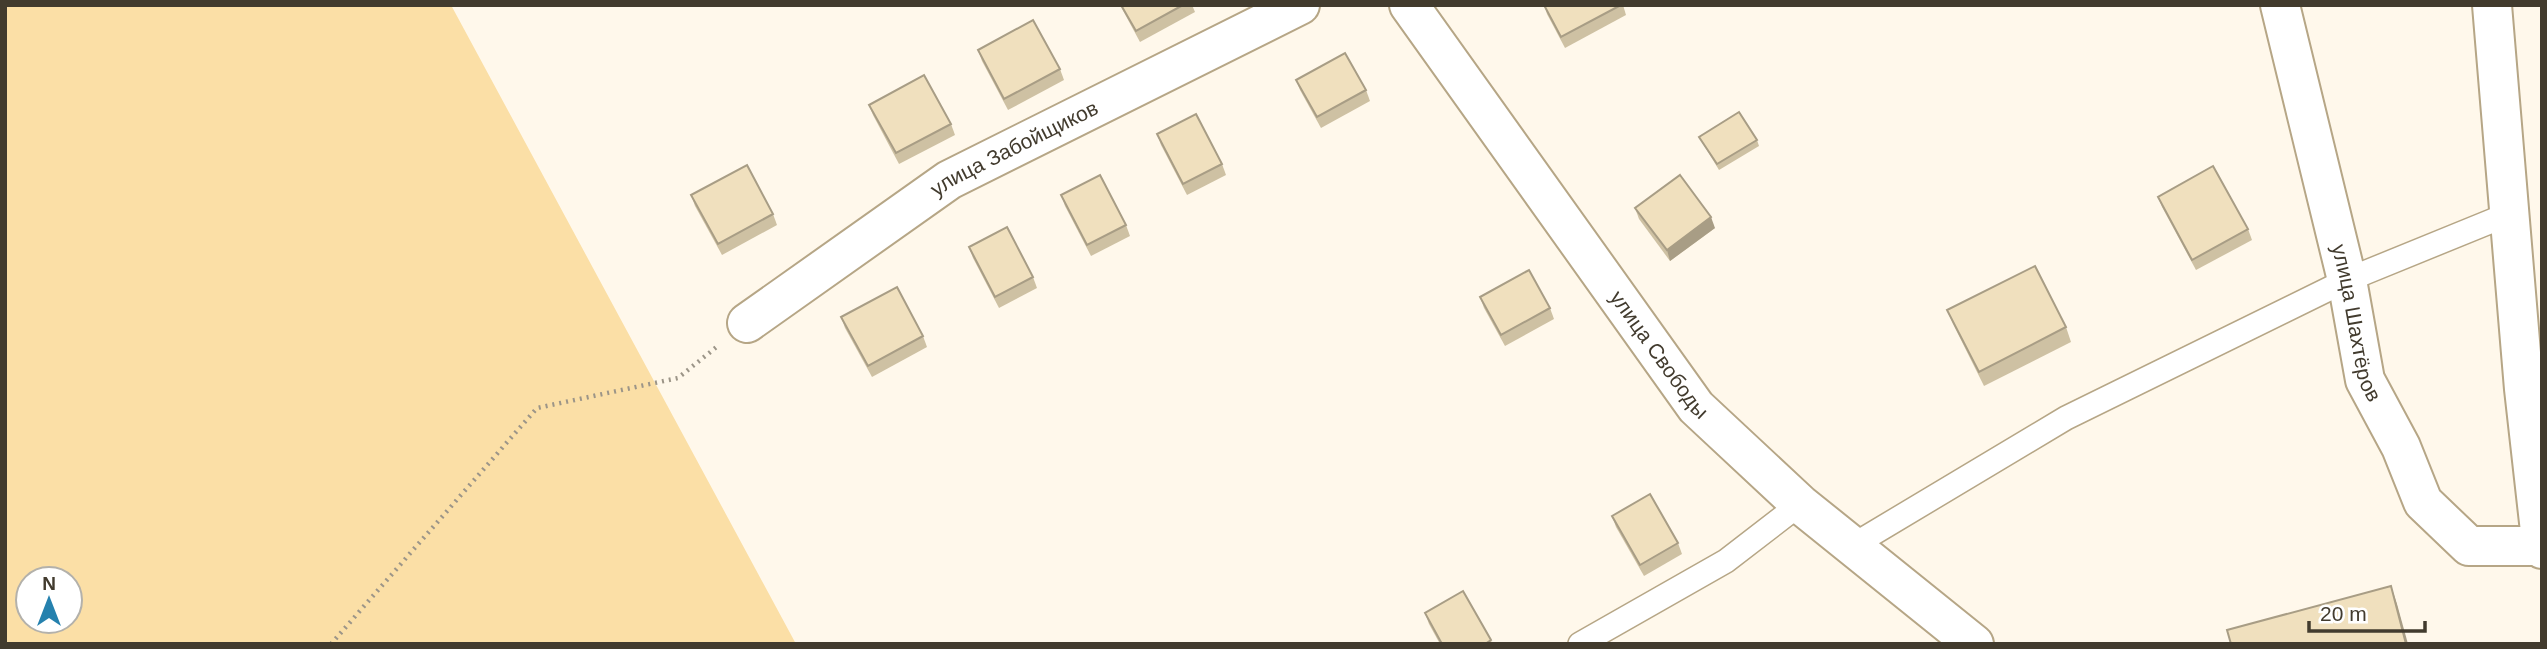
<svg xmlns="http://www.w3.org/2000/svg" width="2547" height="649" viewBox="0 0 2547 649" font-family="Arial,sans-serif">
  <style>
    .green { fill: #fbdfa6; fill-rule: evenodd }
    .lines { fill: none; stroke-linecap: round; stroke-linejoin: round }
    .service-casing { stroke: #b6a686; stroke-width: 26 }
    .minor-casing { stroke: #b6a686; stroke-width: 42 }
    .secondary-casing { stroke: #b6a686; stroke-width: 42 }
    .path { stroke: #9c9588; stroke-width: 4.5; stroke-dasharray: 2 5; stroke-linecap: butt }
    .service { stroke: #fff; stroke-width: 23 }
    .minor { stroke: #fff; stroke-width: 38 }
    .secondary { stroke: #fff; stroke-width: 38 }
    .wall { fill: #cec1a3 }
    .shaded-wall { fill: #a89d85 }
    .building { fill: #f0e0be; stroke: #a89d85; stroke-width: 2 }
    .labels { text-anchor: middle; stroke-width: 6; stroke-linejoin: round; paint-order: stroke }
    .street-label { font-size: 21px; fill: #423b2e; stroke: #fff }
  </style>
  <rect width="100%" height="100%" fill="#fff8eb"/>
  <!-- green -->
  <path class="green" d="M 5,5 L 451,5 L 796,644 L 5,644 ZM 28,579 L 70,579 L 70,621 L 28,621 Z"/>
  <g class="lines">
    <defs>
      <g id="service">
        <path d="M 1852,546 L 2066,418 L 2347,280 L 2509,214"/>
        <path d="M 1580,644 L 1726,561 L 1800,504"/>
      </g>
      <g id="minor">
        <path id="s1" d="M 2280,5 L 2347,280 L 2365,380 L 2401,447 L 2423,502 L 2469,546 L 2541,546"/>
        <path id="s2" d="M 747,323 L 949,180 L 1300,5"/>
      </g>
      <g id="secondary">
        <path id="s3" d="M 1409,5 L 1696,407 L 1800,504 L 1974,644"/>
        <path d="M 2492,5 L 2524,389 L 2542,549"/>
      </g>
    </defs>
    <!-- service casing -->
    <use href="#service" class="service-casing"/>
    <!-- minor casing -->
    <use href="#minor" class="minor-casing"/>
    <!-- secondary casing -->
    <use href="#secondary" class="secondary-casing"/>
    <!-- path -->
    <path class="path" d="M 331,644 L 537,408 L 678,378 L 719,345"/>
    <!-- service -->
    <use href="#service" class="service"/>
    <!-- minor -->
    <use href="#minor" class="minor"/>
    <!-- secondary -->
    <use href="#secondary" class="secondary"/>
  </g>
  <!-- wall -->
  <g class="wall">
    <path d="M 1120,5 L 1192,5 L 1195,12 L 1140,42 Z"/>
    <path d="M 1544,5 L 1623,5 L 1626,15 L 1565,48 L 1547,14 Z"/>
    <path d="M 978,50 L 1060,69 L 1064,80 L 1008,110 L 982,61 Z"/>
    <path d="M 1296,80 L 1366,90 L 1370,101 L 1321,128 L 1300,90 Z"/>
    <path d="M 869,105 L 951,124 L 955,135 L 899,164 L 873,115 Z"/>
    <path d="M 1157,134 L 1222,164 L 1226,175 L 1187,195 L 1161,145 Z"/>
    <path d="M 1699,137 L 1757,140 L 1759,146 L 1719,170 L 1702,142 Z"/>
    <path d="M 691,195 L 773,214 L 777,225 L 722,255 L 695,206 Z"/>
    <path d="M 1061,195 L 1126,225 L 1130,236 L 1091,256 L 1065,206 Z"/>
    <path d="M 2158,197 L 2248,229 L 2252,240 L 2196,270 L 2162,207 Z"/>
    <path d="M 1635,208 L 1715,228 L 1670,261 L 1639,219 Z"/>
    <path d="M 969,247 L 1033,277 L 1037,288 L 999,308 L 973,258 Z"/>
    <path d="M 1480,297 L 1550,308 L 1554,319 L 1505,346 L 1484,308 Z"/>
    <path d="M 1947,310 L 2066,327 L 2071,342 L 1984,386 L 1953,324 Z"/>
    <path d="M 841,317 L 923,336 L 927,347 L 872,377 L 845,328 Z"/>
    <path d="M 1612,516 L 1678,543 L 1682,554 L 1644,576 L 1616,527 Z"/>
    <path d="M 1425,613 L 1491,640 L 1492,644 L 1440,644 L 1429,624 Z"/>
  </g>
  <!-- shaded-wall -->
  <g class="shaded-wall">
    <path d="M 1711,217 L 1715,228 L 1670,261 L 1667,250 Z"/>
    <path d="M 2391,586 L 2397,604 L 2408,644 L 2406,644 Z"/>
  </g>
  <!-- building -->
  <g class="building">
    <path d="M 1121,5 L 1183,5 L 1136,31 Z"/>
    <path d="M 1544,5 L 1621,5 L 1561,37 Z"/>
    <path d="M 1033,20 L 1060,69 L 1004,99 L 978,50 Z"/>
    <path d="M 1345,53 L 1366,90 L 1317,117 L 1296,80 Z"/>
    <path d="M 924,75 L 951,124 L 896,153 L 869,105 Z"/>
    <path d="M 1739,112 L 1757,140 L 1717,164 L 1699,137 Z"/>
    <path d="M 1196,114 L 1222,164 L 1183,184 L 1157,134 Z"/>
    <path d="M 747,165 L 773,214 L 718,244 L 691,195 Z"/>
    <path d="M 2213,166 L 2248,229 L 2192,260 L 2158,197 Z"/>
    <path d="M 1100,175 L 1126,225 L 1087,245 L 1061,195 Z"/>
    <path d="M 1680,175 L 1711,217 L 1667,250 L 1635,208 Z"/>
    <path d="M 1007,227 L 1033,277 L 995,297 L 969,247 Z"/>
    <path d="M 2035,266 L 2066,327 L 1979,372 L 1947,310 Z"/>
    <path d="M 1529,270 L 1550,308 L 1501,335 L 1480,297 Z"/>
    <path d="M 897,287 L 923,336 L 868,366 L 841,317 Z"/>
    <path d="M 1650,494 L 1678,543 L 1640,565 L 1612,516 Z"/>
    <path d="M 2391,586 L 2406,644 L 2231,644 L 2227,630 Z"/>
    <path d="M 1463,591 L 1491,640 L 1485,644 L 1442,644 L 1425,613 Z"/>
  </g>
  <g class="labels">
    <!-- street labels -->
    <g class="street-label">
      <text dy="7" stroke="none"><textPath href="#s2" startOffset="320">улица Забойщиков</textPath></text>
      <text dy="7" stroke="none"><textPath href="#s1" startOffset="327">улица Шахтёров</textPath></text>
      <text dy="7" stroke="none"><textPath href="#s3" startOffset="430">улица Свободы</textPath></text>
    </g>
  </g>
  <!-- border -->
  <rect width="2547" height="649" fill="none" stroke="#423b2e" stroke-width="14"/>
  <!-- north arrow -->
  <g transform="translate(49 600)"><circle r="33" fill="#ffffff" stroke="#b3b1ab" stroke-width="2"/>
  <path d="M0-5L12 26L0 18L-12 26Z" fill="#2581ae"/>
  <text y="-10" font-size="19" font-weight="bold" text-anchor="middle" fill="#423b2e">N</text>
  </g>
  <!-- scale -->
  <path d="M2309 621v10h116v-10" fill="none" stroke="#423b2e" stroke-width="3.5"/>
  <text x="2320" y="621" font-size="21" fill="#423b2e" stroke="#ffffff" stroke-width="5" paint-order="stroke">20 m</text>
</svg>
